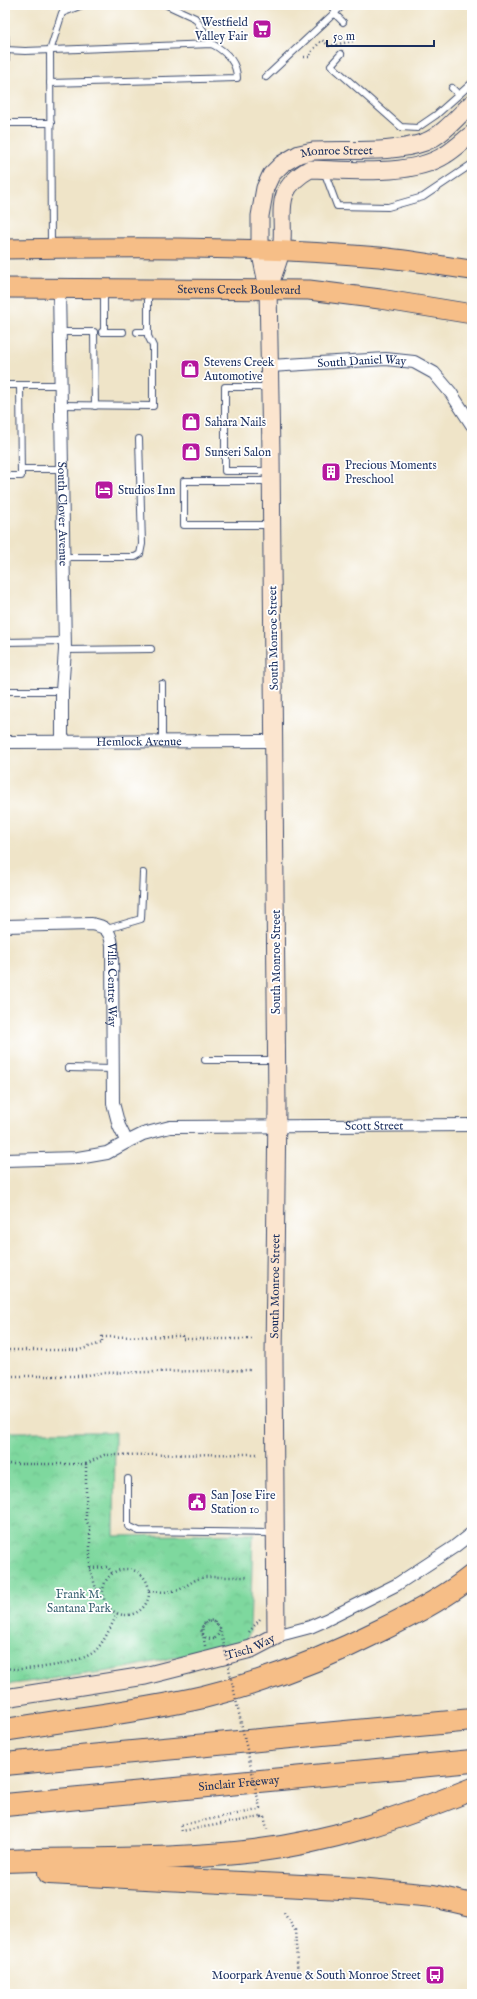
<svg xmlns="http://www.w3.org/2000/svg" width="477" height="1999" viewBox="0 0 477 1999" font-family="'IM FELL English',serif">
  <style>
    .park { fill: url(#park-crowns); stroke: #4c847e }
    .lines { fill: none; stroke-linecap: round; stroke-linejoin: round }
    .service-casing { stroke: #3b4a6e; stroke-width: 8 }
    .minor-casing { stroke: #3b4a6e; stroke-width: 14 }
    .secondary-casing { stroke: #3b4a6e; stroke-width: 19 }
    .primary-casing { stroke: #3b4a6e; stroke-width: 21 }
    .motorway-casing { stroke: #3b4a6e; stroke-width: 24 }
    .path { stroke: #3b4a6e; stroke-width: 2.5; stroke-dasharray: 1 3; stroke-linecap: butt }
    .service { stroke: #fff; stroke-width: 6 }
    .minor { stroke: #fff; stroke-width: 12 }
    .secondary { stroke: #fbe5cf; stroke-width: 17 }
    .primary { stroke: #f6be87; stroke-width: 19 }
    .motorway { stroke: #f6be87; stroke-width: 22 }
    .path-bridge { stroke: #3b4a6e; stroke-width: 2.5; stroke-dasharray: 1 3; stroke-linecap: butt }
    .labels { text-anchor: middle; stroke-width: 3.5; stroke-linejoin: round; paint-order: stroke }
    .poi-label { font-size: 12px; fill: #1b2f5e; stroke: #fff; text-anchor: start }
    .street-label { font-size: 12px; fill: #1b2f5e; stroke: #fff }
    .park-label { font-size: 12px; fill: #396271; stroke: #fff }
  </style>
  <defs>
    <pattern id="park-crowns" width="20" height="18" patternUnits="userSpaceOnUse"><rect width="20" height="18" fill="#7ed89e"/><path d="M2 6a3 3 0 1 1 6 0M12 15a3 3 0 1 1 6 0" fill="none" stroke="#6cba8a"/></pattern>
  </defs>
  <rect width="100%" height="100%" fill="#fff"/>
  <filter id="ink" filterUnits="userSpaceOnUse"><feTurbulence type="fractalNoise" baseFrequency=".025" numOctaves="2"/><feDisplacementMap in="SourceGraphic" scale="8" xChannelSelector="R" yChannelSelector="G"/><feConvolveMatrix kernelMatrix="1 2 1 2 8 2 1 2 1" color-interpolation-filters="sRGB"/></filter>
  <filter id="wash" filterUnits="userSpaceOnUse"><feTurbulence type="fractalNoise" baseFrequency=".012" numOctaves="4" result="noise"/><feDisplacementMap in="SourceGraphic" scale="16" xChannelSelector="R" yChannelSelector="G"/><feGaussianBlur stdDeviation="0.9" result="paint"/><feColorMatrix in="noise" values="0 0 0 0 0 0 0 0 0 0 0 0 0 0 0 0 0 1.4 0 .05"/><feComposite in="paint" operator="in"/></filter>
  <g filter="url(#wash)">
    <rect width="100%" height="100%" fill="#efe4c8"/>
    <!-- park -->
    <path class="park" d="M 5,1432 L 115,1432 L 114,1536 L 253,1534 L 250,1632 L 245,1642 L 116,1670 L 5,1685 Z"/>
  </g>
  <g filter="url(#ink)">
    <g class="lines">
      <defs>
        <g id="service">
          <path d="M 167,5 L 195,18 L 212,44"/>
          <path d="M 334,13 L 343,22"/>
          <path d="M 5,33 L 6,50 L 25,51 L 212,44 C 227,52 237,62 237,78 L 50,83"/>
          <path d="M 341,54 L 331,65 L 401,127 L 417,128 L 436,115 L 472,83"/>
          <path d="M 266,77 L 343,5"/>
          <path d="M 5,79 L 6,50"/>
          <path d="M 452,88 L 459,95"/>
          <path d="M 5,123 L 51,123"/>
          <path d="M 324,171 L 337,206 L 388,207 L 423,197 L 472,164"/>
          <path d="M 51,247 L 50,51 L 62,13 L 82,5"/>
          <path d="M 104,291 L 104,332"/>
          <path d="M 60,332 L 94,332 L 95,406"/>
          <path d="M 102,332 L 123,332"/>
          <path d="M 137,332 L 148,332"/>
          <path d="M 5,385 L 60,385"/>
          <path d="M 269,387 L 225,387 L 225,471 L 271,471"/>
          <path d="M 61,405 L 153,406 L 153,346 L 148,336 L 148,291"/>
          <path d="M 21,469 L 62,469"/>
          <path d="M 5,476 L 21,476 L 20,385"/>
          <path d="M 270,525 L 184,525 L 184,481 L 270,481"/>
          <path d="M 63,557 L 135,557 L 140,554 L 142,544 L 139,439"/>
          <path d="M 5,642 L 64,641"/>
          <path d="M 65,650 L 151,649"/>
          <path d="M 162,684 L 162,742"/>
          <path d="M 5,691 L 62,691"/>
          <path d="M 107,929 L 141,919 L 143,873"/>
          <path d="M 205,1060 L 276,1060"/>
          <path d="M 69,1068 L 113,1069"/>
          <path d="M 128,1479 L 128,1526 L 139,1531 L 273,1533"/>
        </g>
        <g id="minor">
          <path id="s1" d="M 59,288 L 65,650 L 62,691 L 62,741"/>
          <path id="s2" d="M 270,366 L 386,359 L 414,362 L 434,373 L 451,393 L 472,425"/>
          <path id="s3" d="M 5,742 L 274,741"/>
          <path id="s4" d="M 5,926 L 91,924 C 105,926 110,930 112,945 L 113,1103 L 119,1126 L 127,1142 L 107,1153 L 78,1158 L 5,1160"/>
          <path id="s5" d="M 127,1142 L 143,1134 L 170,1127 L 472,1125"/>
          <path d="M 276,1636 L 310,1627 L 326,1620 L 396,1585 L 454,1547 L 472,1533"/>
        </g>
        <g id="secondary">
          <path d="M 269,287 C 273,275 278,263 281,251 C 287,215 269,192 310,169 C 349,170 411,177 445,155 C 455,149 463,141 472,134"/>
          <path id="s6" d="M 5,1698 L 145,1676 L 251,1649 L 276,1636 L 274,1356 L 277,1106 L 271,453 L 268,288 L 260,250 L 260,216 L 265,188 L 271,175 L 282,164 L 299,154 L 313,151 C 347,149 392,154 425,142 C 443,135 458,116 472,103"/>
        </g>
        <g id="primary">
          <path d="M 5,249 C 130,247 255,246 379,257 C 410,260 441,266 472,270"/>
          <path id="s7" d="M 5,288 L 309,290 L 380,299 L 472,314"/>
        </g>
        <g id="motorway">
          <path d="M 5,1730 C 71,1719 138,1712 203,1697 C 265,1682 324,1659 381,1630 C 412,1615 445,1598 472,1576"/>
          <path d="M 5,1764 L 472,1720"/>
          <path id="s8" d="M 5,1805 L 472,1761"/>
          <path d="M 5,1861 C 88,1858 171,1861 254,1851 C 329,1842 401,1818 472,1789"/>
          <path d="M 49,1873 L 359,1889 L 433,1896 L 472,1905"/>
        </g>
      </defs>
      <!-- service casing -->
      <use href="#service" class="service-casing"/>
      <!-- minor casing -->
      <use href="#minor" class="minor-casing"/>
      <!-- secondary casing -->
      <use href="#secondary" class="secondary-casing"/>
      <!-- primary casing -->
      <use href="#primary" class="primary-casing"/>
      <!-- motorway casing -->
      <use href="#motorway" class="motorway-casing"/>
      <!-- path -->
      <g class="path">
        <path d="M 304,57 L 310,57 L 311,52 L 322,40 L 329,46 L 353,41"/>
        <path d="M 5,1350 L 79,1350 L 102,1343 L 102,1337 L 182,1336 L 182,1339 L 253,1339"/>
        <path d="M 5,1376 L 81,1376 L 101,1373 L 252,1370"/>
        <path d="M 5,1464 L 86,1464 L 86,1520 L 90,1528 L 90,1568 L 96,1589 L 102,1589"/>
        <path d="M 86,1464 L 104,1455 L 259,1454"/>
        <path d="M 90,1568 L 108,1567 L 112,1573"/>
        <circle cx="126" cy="1592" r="23"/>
        <path d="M 149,1591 L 164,1592 L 179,1590 L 197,1579 L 205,1577 L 248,1577"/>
        <path d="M 249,1632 L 260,1619"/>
        <path d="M 205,1646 L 202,1627 C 211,1613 228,1629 214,1639"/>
        <path d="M 5,1668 C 24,1672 81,1664 95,1651 C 105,1641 111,1626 117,1614"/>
        <path d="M 261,1817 L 264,1816 L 267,1829"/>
        <path d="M 284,1913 L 295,1930 L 298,1976"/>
      </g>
      <!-- service -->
      <use href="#service" class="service"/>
      <!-- minor -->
      <use href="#minor" class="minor"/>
      <!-- secondary -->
      <use href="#secondary" class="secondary"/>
      <!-- primary -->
      <use href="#primary" class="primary"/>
      <!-- motorway -->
      <use href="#motorway" class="motorway"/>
      <!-- path-bridge -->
      <path class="path-bridge" d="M 214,1639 C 189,1640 207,1606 220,1628 L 260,1808 L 258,1810 L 180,1825 L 182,1831 L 261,1817"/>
    </g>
  </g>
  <!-- icons -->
  <defs>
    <symbol id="supermarket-square" viewBox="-11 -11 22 22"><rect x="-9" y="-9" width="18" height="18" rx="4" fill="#b5179e" stroke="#fff"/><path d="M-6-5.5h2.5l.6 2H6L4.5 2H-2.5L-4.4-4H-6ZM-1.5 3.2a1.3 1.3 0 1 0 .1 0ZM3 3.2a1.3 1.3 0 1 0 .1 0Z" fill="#fff"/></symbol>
    <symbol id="shop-square" viewBox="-11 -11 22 22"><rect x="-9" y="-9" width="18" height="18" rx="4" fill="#b5179e" stroke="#fff"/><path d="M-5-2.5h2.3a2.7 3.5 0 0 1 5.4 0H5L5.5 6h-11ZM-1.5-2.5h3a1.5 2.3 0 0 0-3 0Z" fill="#fff"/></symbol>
    <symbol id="building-square" viewBox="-11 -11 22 22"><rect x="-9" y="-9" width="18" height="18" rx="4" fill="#b5179e" stroke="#fff"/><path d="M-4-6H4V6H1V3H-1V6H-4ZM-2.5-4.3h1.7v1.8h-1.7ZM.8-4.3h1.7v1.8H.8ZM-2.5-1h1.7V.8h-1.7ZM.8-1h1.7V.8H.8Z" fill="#fff"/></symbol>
    <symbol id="hotel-square" viewBox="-11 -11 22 22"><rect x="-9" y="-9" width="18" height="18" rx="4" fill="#b5179e" stroke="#fff"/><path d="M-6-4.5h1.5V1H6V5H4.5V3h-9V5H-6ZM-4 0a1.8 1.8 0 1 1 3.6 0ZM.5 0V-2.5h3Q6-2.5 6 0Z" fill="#fff"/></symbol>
    <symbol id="civic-square" viewBox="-11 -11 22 22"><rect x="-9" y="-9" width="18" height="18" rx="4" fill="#b5179e" stroke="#fff"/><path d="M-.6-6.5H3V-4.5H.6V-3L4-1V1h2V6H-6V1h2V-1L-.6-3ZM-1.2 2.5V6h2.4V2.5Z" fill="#fff"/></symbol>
    <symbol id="bus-square" viewBox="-11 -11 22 22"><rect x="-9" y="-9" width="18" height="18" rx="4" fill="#b5179e" stroke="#fff"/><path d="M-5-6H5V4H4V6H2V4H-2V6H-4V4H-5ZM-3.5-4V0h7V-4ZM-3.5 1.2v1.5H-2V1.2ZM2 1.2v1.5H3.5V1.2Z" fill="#fff"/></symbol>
  </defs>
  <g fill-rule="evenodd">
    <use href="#supermarket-square" x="251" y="18" width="22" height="22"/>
    <use href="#shop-square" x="179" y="358" width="22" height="22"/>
    <use href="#shop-square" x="180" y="411" width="22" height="22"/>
    <use href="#shop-square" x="180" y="441" width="22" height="22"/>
    <use href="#building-square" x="320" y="461" width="22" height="22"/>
    <use href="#hotel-square" x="93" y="479" width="22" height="22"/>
    <use href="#civic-square" x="186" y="1491" width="22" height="22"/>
    <use href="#bus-square" x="424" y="1964" width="22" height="22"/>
  </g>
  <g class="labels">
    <!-- poi labels -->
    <g class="poi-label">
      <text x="248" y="26" text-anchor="end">Westfield<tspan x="248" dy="14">Valley Fair</tspan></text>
      <text x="204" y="366">Stevens Creek<tspan x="204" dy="14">Automotive</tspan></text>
      <text x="205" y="426">Sahara Nails</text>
      <text x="205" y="456">Sunseri Salon</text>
      <text x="345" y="469">Precious Moments<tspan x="345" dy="14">Preschool</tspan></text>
      <text x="118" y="494">Studios Inn</text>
      <text x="211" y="1499">San Jose Fire<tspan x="211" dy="14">Station 10</tspan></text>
      <text x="421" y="1979" text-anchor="end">Moorpark Avenue &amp; South Monroe Street</text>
    </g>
    <!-- street labels -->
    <g class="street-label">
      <text dy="4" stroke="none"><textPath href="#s6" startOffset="1816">Monroe Street</textPath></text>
      <text dy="4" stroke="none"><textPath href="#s7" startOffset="234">Stevens Creek Boulevard</textPath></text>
      <text dy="4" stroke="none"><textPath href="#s2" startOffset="92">South Daniel Way</textPath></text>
      <text dy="4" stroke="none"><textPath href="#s1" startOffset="226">South Clover Avenue</textPath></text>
      <text transform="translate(273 638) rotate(-91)" y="4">South Monroe Street</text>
      <text dy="4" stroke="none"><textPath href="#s3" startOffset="134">Hemlock Avenue</textPath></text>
      <text transform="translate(276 962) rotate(-90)" y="4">South Monroe Street</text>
      <text dy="4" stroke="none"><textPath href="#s4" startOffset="159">Villa Centre Way</textPath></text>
      <text dy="4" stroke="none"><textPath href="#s5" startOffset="250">Scott Street</textPath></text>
      <text dy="4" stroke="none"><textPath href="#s6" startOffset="629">South Monroe Street</textPath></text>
      <text dy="4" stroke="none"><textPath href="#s6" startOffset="251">Tisch Way</textPath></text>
      <text dy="4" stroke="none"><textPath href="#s8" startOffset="235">Sinclair Freeway</textPath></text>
    </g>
    <!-- park labels -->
    <g class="park-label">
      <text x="79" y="1598">Frank M.<tspan x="79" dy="14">Santana Park</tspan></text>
    </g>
  </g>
  <!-- margin -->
  <rect width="477" height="1999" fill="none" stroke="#fff" stroke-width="20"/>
  <!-- scale -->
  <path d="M327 40v6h107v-6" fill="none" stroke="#1b2f5e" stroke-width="2"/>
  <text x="333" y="40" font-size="12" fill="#1b2f5e" stroke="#ffffff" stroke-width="3" paint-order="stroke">50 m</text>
</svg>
